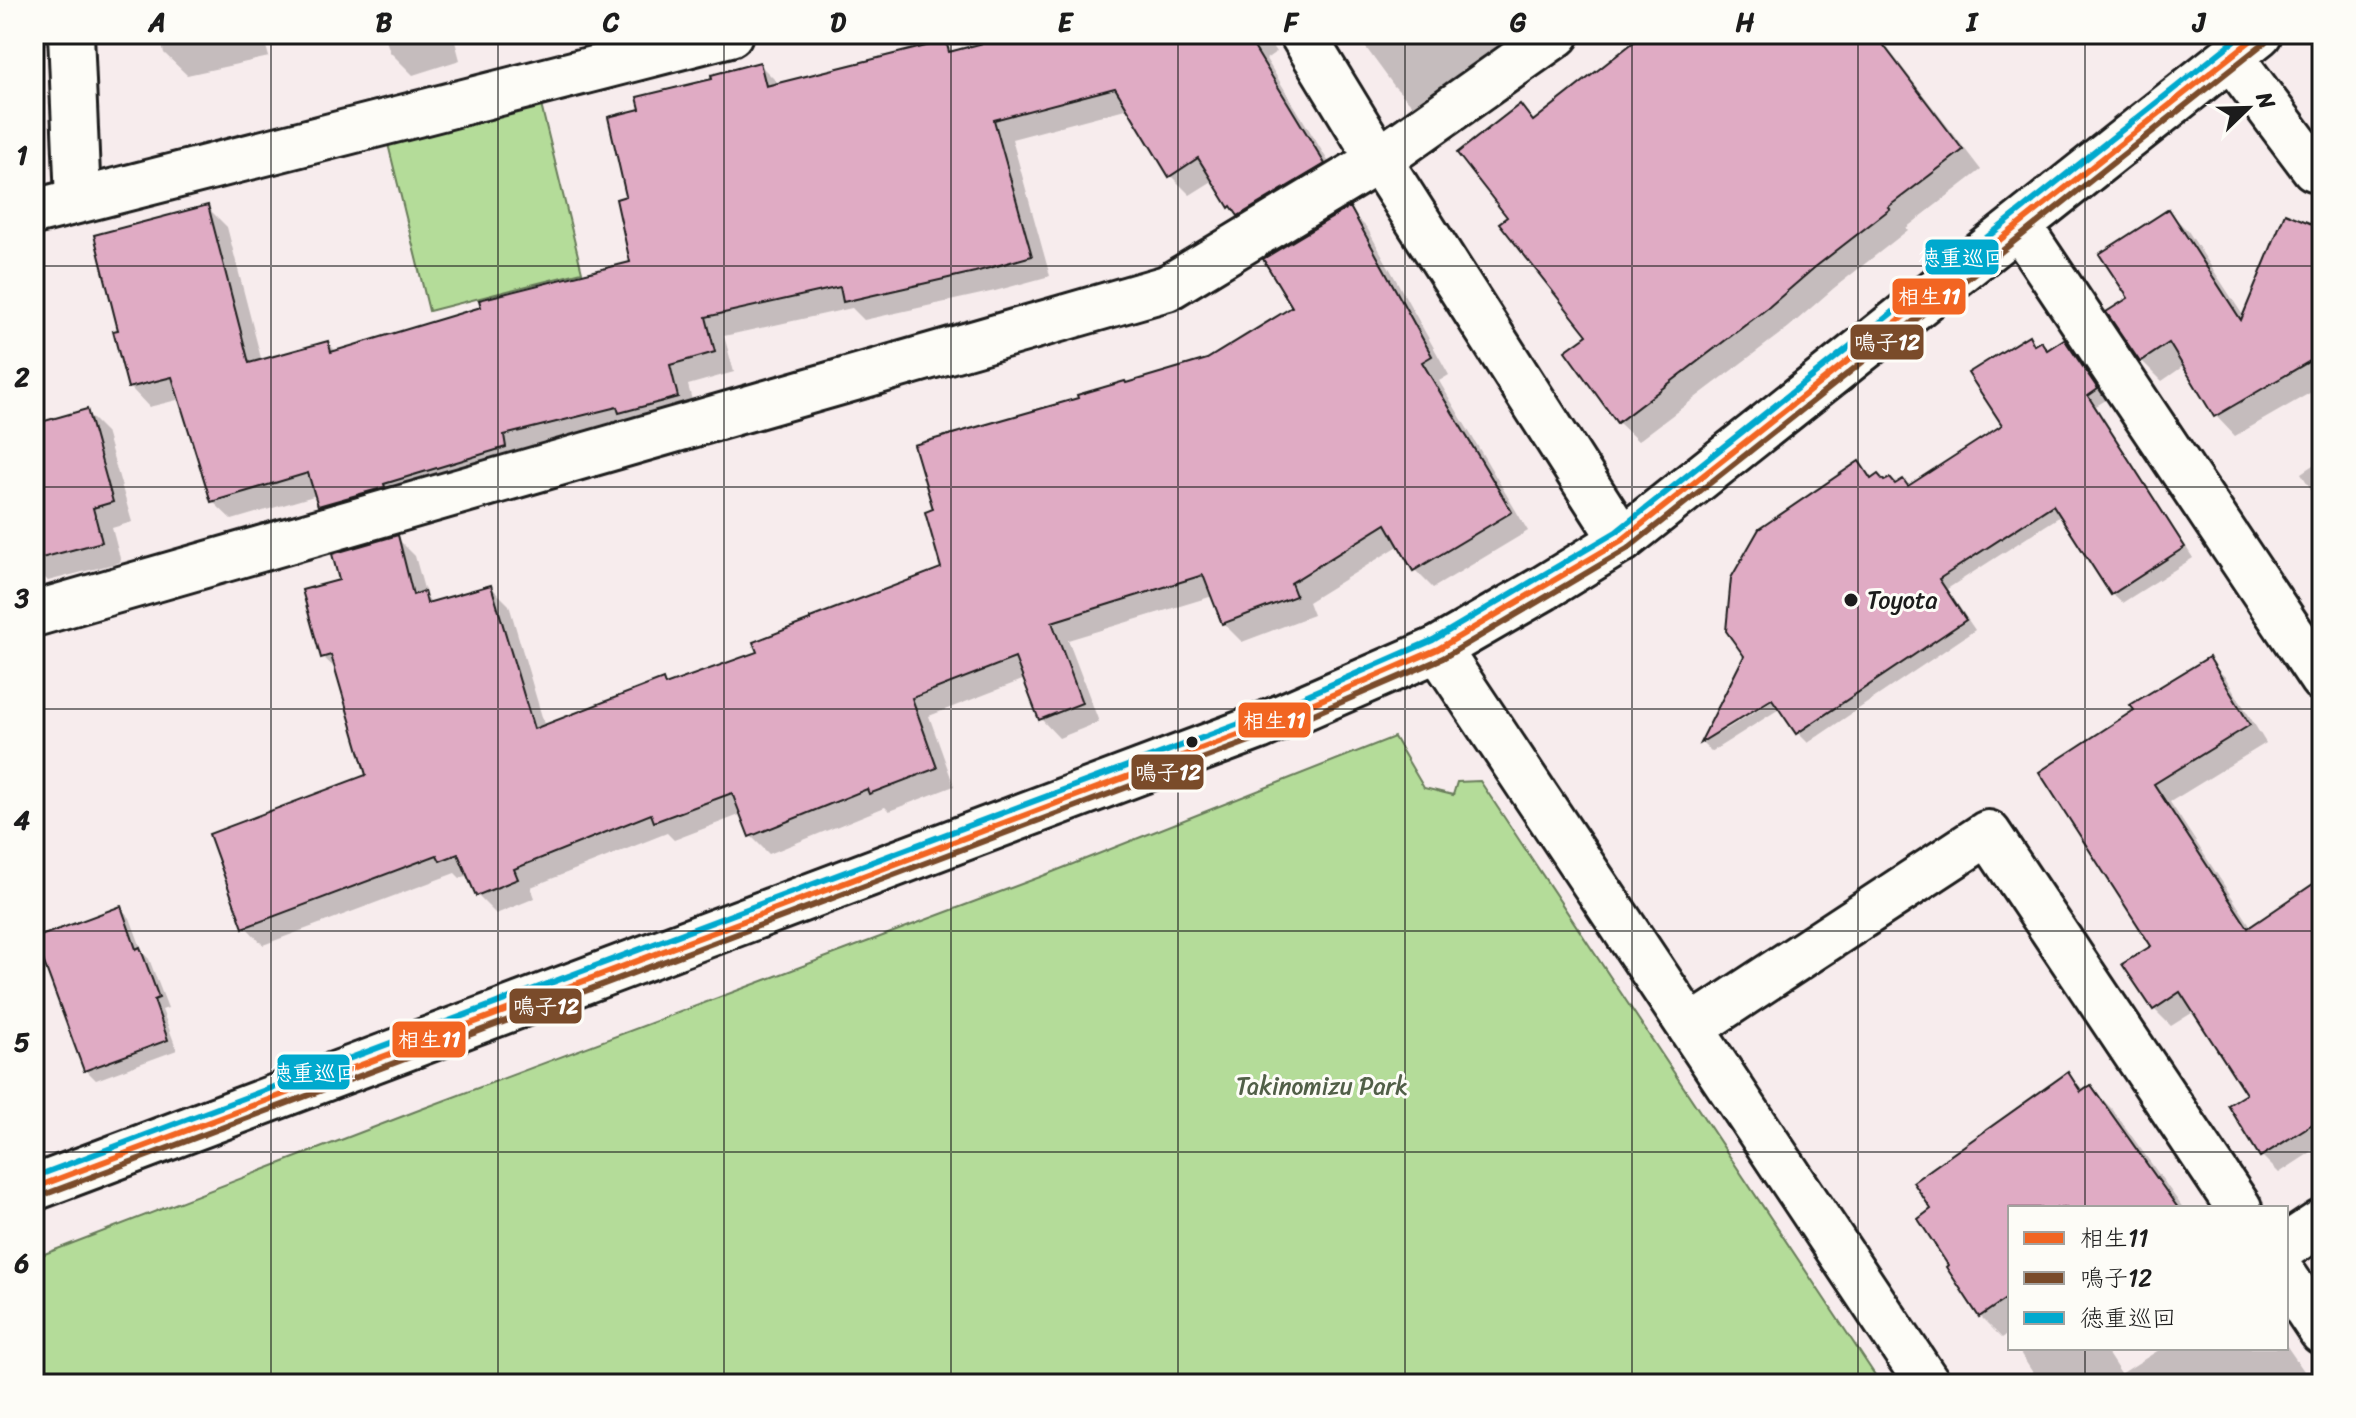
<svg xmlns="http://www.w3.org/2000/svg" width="2356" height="1418" viewBox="0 0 2356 1418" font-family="Sriracha,'Klee One',sans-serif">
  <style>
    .green { fill: #b4dc99; stroke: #687c5a; stroke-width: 2 }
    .shadow { fill: #0003; fill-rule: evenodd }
    .building { fill: #e0abc4; stroke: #1c1c1c; stroke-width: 2 }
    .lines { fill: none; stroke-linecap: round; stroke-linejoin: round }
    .minor-casing { stroke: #1c1c1c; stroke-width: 50 }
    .tertiary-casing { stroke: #1c1c1c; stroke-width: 50 }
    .minor { stroke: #fdfcf7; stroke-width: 44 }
    .tertiary { stroke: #fdfcf7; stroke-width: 44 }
    .bus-1-casing { stroke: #fdfcf7; stroke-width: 12 }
    .bus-2-casing { stroke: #fdfcf7; stroke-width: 12 }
    .bus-3-casing { stroke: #fdfcf7; stroke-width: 12 }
    .bus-1 { stroke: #f26522; stroke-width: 6 }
    .bus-2 { stroke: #7a4b2a; stroke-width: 6 }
    .bus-3 { stroke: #00a9ce; stroke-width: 6 }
    .grid { fill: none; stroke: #1c1c1c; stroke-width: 2; stroke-opacity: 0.55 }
    .poi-dot { fill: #1c1c1c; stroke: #fdfcf7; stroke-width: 3 }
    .labels { text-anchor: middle; stroke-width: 6; stroke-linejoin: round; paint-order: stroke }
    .poi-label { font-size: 24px; fill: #1c1c1c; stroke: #fdfcf7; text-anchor: start }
    .park-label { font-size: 24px; fill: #515f48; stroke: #fdfcf7 }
    .line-badge { stroke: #fdfcf7; stroke-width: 3 }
    .badge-label { font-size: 22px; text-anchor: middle; font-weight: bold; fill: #fff }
    .neatline { fill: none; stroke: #1c1c1c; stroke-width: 3 }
    .grid-label { font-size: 26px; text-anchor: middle; font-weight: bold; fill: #1c1c1c }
  </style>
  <rect width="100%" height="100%" fill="#f7eced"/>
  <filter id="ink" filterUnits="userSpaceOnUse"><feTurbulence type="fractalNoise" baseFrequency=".0125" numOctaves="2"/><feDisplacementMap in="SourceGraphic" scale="16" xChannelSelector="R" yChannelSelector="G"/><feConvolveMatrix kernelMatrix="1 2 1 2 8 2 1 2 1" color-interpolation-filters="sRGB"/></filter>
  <g filter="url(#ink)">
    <!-- green -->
    <g class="green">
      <path d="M 541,105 L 582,272 L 429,311 L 388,144 Z"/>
      <path d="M 1394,737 L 1424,788 L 1453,795 L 1457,782 L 1480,781 L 1881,1384 L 34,1384 L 34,1258 L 419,1110 L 1040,877 Z"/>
    </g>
    <!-- shadow -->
    <g class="shadow">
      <path d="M 34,34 L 56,34 L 57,44 L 34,46 Z"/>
      <path d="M 160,34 L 310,34 L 266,46 L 269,57 L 187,75 L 164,53 Z"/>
      <path d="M 384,34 L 453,34 L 460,60 L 413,75 L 390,52 Z"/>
      <path d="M 1024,34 L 1264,34 L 1276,52 L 1266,59 L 1342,184 L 1258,234 L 1230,206 L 1214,180 L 1190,195 L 1171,176 L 1129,108 L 1012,139 L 1050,276 L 995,291 L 864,320 L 852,308 L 724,336 L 734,372 L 688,385 L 696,416 L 339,525 L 320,505 L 317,495 L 232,520 L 212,501 L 181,399 L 149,407 L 130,387 L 121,332 L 207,207 L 227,227 L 262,362 L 328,343 L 337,352 L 632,263 L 629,198 L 643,111 L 759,64 L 779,84 L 945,43 L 955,53 Z"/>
      <path d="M 1356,34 L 1515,34 L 1413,106 L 1394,86 Z"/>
      <path d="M 1648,34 L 1874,34 L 1885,45 L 1981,170 L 1906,228 L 1908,230 L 1834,288 L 1789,327 L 1638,441 L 1618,422 L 1589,336 L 1510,217 L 1520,107 L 1535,122 Z"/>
      <path d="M 2321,207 L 2322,386 L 2235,436 L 2216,416 L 2185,365 L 2162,381 L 2142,361 L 2131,299 L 2168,211 L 2188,231 L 2244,317 L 2313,227 Z"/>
      <path d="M 1349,210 L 1367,228 L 1449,375 L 1439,381 L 1528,531 L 1433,588 L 1415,570 L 1400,545 L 1308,602 L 1313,615 L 1242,642 L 1223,623 L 1213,596 L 1068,640 L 1099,722 L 1059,738 L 1041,719 L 1025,679 L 929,716 L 954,786 L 889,811 L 885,807 L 769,854 L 751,836 L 742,814 L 674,840 L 667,833 L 531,887 L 535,898 L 496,914 L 477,895 L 469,875 L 460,878 L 455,873 L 263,945 L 245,926 L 368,777 L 338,671 L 323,657 L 341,581 L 397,538 L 415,556 L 426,596 L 433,604 L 491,587 L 509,605 L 545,727 L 662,682 L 667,687 L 759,653 L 944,569 L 1126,385 L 1208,361 L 1295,308 Z"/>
      <path d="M 2028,338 L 2037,346 L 2040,343 L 2048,351 L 2064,341 L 2074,351 L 2106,400 L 2096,406 L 2193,558 L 2122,603 L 2112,594 L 2062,515 L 1947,589 L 1975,630 L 1808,743 L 1798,733 L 1781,708 L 1711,752 L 1702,743 L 1746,656 L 1859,464 L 1873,480 L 1909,487 L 2004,425 ZM 1779,692 L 1781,695 L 1722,732 L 1722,727 Z"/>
      <path d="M 86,412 L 106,432 L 132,522 L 112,528 L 121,562 L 48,581 L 34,567 L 34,426 Z"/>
      <path d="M 2322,459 L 2322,507 L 2301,473 Z"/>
      <path d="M 2208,660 L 2225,677 L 2266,743 L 2170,802 L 2252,928 L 2322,881 L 2322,1145 L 2279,1173 L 2262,1156 L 2249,1094 L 2195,1011 L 2171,1026 L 2154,1009 L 2154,946 L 2041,773 Z"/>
      <path d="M 121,908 L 130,918 L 143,953 L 149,959 L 168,1008 L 162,1010 L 177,1050 L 96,1080 L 86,1070 L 38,939 Z"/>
      <path d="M 2067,1075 L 2085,1092 L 2091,1088 L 2113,1110 L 2183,1208 L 2010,1208 L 2010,1337 L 2008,1334 L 2002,1338 L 1980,1316 L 1948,1268 Z"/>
      <path d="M 2286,1345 L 2313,1384 L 2040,1384 L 2017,1348 L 2104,1348 L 2121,1374 L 2162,1348 L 2286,1348 Z"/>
    </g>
    <!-- building -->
    <g class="building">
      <path d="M 1017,34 L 1246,34 L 1325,164 L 1238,216 L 1231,206 L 1229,208 L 1198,158 L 1169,177 L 1115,88 L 994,120 L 1032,256 L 975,272 L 843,302 L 840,287 L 706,317 L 715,352 L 670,365 L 678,397 L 619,413 L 617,407 L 504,435 L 506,447 L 384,484 L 385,487 L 318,506 L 308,473 L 211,502 L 172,377 L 128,388 L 113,331 L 118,330 L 94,235 L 208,205 L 249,363 L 328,341 L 331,352 L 481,307 L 479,300 L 630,262 L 616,199 L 626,196 L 608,117 L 640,109 L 637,97 L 712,79 L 711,75 L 760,62 L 766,86 L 946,41 L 949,52 Z"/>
      <path d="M 1644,34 L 1875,34 L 1963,150 L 1888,207 L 1890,209 L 1814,268 L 1769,307 L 1617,423 L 1565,351 L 1587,335 L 1499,223 L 1507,217 L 1457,153 L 1520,104 L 1533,121 Z"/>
      <path d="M 1350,207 L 1432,356 L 1422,362 L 1512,512 L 1413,571 L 1386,524 L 1291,583 L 1296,596 L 1222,624 L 1203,575 L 1052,622 L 1082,703 L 1039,720 L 1015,658 L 912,698 L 937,768 L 869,794 L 867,789 L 749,837 L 732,793 L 654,822 L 651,814 L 514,869 L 518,879 L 476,896 L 458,854 L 440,861 L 437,855 L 243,928 L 209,834 L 366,775 L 331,655 L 321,658 L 302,590 L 339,580 L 332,554 L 398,535 L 413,595 L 424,591 L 427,603 L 491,585 L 534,729 L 663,679 L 665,685 L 757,652 L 753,642 L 810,620 L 810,618 L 941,568 L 925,512 L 933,509 L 914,445 L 1078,398 L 1077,395 L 1125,381 L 1126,383 L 1207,359 L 1292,307 L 1263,259 Z"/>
      <path d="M 2169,209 L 2241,320 L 2285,213 L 2322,228 L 2322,354 L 2214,417 L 2169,343 L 2140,362 L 2106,312 L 2128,298 L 2099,254 Z"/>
      <path d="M 2029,335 L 2034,345 L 2041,341 L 2047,350 L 2064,339 L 2098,389 L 2088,396 L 2185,547 L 2111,595 L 2053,505 L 1939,579 L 1966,620 L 1796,734 L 1772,699 L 1700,743 L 1744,656 L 1726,631 L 1731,578 L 1759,529 L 1859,461 L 1871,479 L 1878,474 L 1884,481 L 1890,478 L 1895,484 L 1903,479 L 1908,486 L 2002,425 L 1968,373 Z"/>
      <path d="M 87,409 L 113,502 L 93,508 L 102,542 L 34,560 L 34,424 Z"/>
      <path d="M 2209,657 L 2250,725 L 2154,784 L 2248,928 L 2322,878 L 2322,1118 L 2260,1157 L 2228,1105 L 2246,1094 L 2180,992 L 2153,1010 L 2122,964 L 2151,946 L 2039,772 L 2134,710 L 2130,705 Z"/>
      <path d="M 121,906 L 136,949 L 140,947 L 159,998 L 154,1000 L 168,1040 L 84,1071 L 35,938 Z"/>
      <path d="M 2068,1072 L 2081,1092 L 2091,1085 L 2178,1208 L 2010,1208 L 2010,1296 L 1979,1317 L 1946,1267 L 1948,1265 L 1918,1219 L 1931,1209 L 1913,1182 Z"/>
    </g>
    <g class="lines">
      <defs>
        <g id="minor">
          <path d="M 71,34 L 78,200"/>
          <path d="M 1302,34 L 1379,160 L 1622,540"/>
          <path d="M 2231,57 L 2314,168 L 2322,171"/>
          <path d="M 34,212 L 730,34"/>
          <path d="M 2019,226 L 2322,679"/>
          <path d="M 34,614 L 1167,288 L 1379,160 L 1557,34"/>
          <path d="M 1438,649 L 1928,1384"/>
          <path d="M 1691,1028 L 1988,833 L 2239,1208"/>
          <path d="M 2286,1246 L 2322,1222"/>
          <path d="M 2286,1278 L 2322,1332"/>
        </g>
        <path id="tertiary" d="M 34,1188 L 1259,727 L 1438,649 L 1544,588 L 1622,540 L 2259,34"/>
      </defs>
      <!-- minor casing -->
      <use href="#minor" class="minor-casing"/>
      <!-- tertiary casing -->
      <use href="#tertiary" class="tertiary-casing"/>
      <!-- minor -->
      <use href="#minor" class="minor"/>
      <!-- tertiary -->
      <use href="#tertiary" class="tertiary"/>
      <defs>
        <path id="bus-1" d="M 34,1188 L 1259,727 L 1438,649 L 1622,540 L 2259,34"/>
        <path id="bus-2" d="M 38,1197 L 1263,736 L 1443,658 L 1627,549 L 2265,42"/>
        <path id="bus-3" d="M 34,1177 L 1255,718 L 1433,640 L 1616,532 L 2243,34"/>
      </defs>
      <!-- bus-1 casing -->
      <use href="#bus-1" class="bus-1-casing"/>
      <!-- bus-2 casing -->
      <use href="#bus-2" class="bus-2-casing"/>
      <!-- bus-3 casing -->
      <use href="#bus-3" class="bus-3-casing"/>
      <!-- bus-1 -->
      <use href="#bus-1" class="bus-1"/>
      <!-- bus-2 -->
      <use href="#bus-2" class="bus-2"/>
      <!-- bus-3 -->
      <use href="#bus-3" class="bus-3"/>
    </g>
  </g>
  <!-- grid -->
  <path class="grid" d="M 271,34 L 271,1384M 498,34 L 498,1384M 724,34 L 724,1384M 951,34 L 951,1384M 1178,34 L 1178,1384M 1405,34 L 1405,1384M 1632,34 L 1632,1384M 1858,34 L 1858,1384M 2085,34 L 2085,1208M 34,266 L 2322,266M 34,487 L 2322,487M 34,709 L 2322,709M 34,931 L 2322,931M 34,1152 L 2322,1152M 2085,1348 L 2085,1384"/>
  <!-- markers -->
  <g class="poi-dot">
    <circle cx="1851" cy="600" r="8"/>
    <circle cx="1192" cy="742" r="7"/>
  </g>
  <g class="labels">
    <!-- poi labels -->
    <g class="poi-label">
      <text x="1867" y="608">Toyota</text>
    </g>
    <!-- park labels -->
    <g class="park-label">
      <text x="1322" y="1094">Takinomizu Park</text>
    </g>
  </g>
  <g class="line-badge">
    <rect x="1924" y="238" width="76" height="38" rx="8" fill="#00a9ce"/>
    <rect x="1891" y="277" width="76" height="39" rx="8" fill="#f26522"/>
    <rect x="1849" y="323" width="76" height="38" rx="8" fill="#7a4b2a"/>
    <rect x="1237" y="701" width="75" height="38" rx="8" fill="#f26522"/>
    <rect x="1130" y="753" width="75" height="38" rx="8" fill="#7a4b2a"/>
    <rect x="508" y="987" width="75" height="38" rx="8" fill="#7a4b2a"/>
    <rect x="391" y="1020" width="76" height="39" rx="8" fill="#f26522"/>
    <rect x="276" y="1053" width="75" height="38" rx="8" fill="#00a9ce"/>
  </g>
  <g class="badge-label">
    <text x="1962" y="265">徳重巡回</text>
    <text x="1929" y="304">相生11</text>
    <text x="1887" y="350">鳴子12</text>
    <text x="1274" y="728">相生11</text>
    <text x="1168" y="780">鳴子12</text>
    <text x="546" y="1014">鳴子12</text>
    <text x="429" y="1047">相生11</text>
    <text x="314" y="1080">徳重巡回</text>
  </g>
  <!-- margin -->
  <rect width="2356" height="1418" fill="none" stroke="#fdfcf7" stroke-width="88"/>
  <!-- legend -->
  <rect x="2008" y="1206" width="280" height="144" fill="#fdfcf7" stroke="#a3a29f" stroke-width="2"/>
  <rect x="2024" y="1232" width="40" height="12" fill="#f26522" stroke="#a3a29f" stroke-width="2"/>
  <text x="2080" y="1246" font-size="24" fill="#1c1c1c">相生11</text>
  <rect x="2024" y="1272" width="40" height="12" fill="#7a4b2a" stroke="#a3a29f" stroke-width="2"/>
  <text x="2080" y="1286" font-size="24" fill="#1c1c1c">鳴子12</text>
  <rect x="2024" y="1312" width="40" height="12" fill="#00a9ce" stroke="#a3a29f" stroke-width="2"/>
  <text x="2080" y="1326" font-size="24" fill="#1c1c1c">徳重巡回</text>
  <!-- north arrow -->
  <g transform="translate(2248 108) rotate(67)" stroke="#fdfcf7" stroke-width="6" paint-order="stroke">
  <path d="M0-6L14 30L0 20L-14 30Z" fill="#1c1c1c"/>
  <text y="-12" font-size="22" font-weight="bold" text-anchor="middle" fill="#1c1c1c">N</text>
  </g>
  <rect x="44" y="44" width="2268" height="1330" class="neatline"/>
  <g class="grid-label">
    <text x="157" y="31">A</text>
    <text x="384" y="31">B</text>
    <text x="611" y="31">C</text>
    <text x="838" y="31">D</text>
    <text x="1065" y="31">E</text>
    <text x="1291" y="31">F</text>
    <text x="1518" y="31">G</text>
    <text x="1745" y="31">H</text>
    <text x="1972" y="31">I</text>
    <text x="2199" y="31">J</text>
    <text x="22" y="164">1</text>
    <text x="22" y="386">2</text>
    <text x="22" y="607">3</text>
    <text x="22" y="829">4</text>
    <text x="22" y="1051">5</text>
    <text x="22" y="1272">6</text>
  </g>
</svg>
